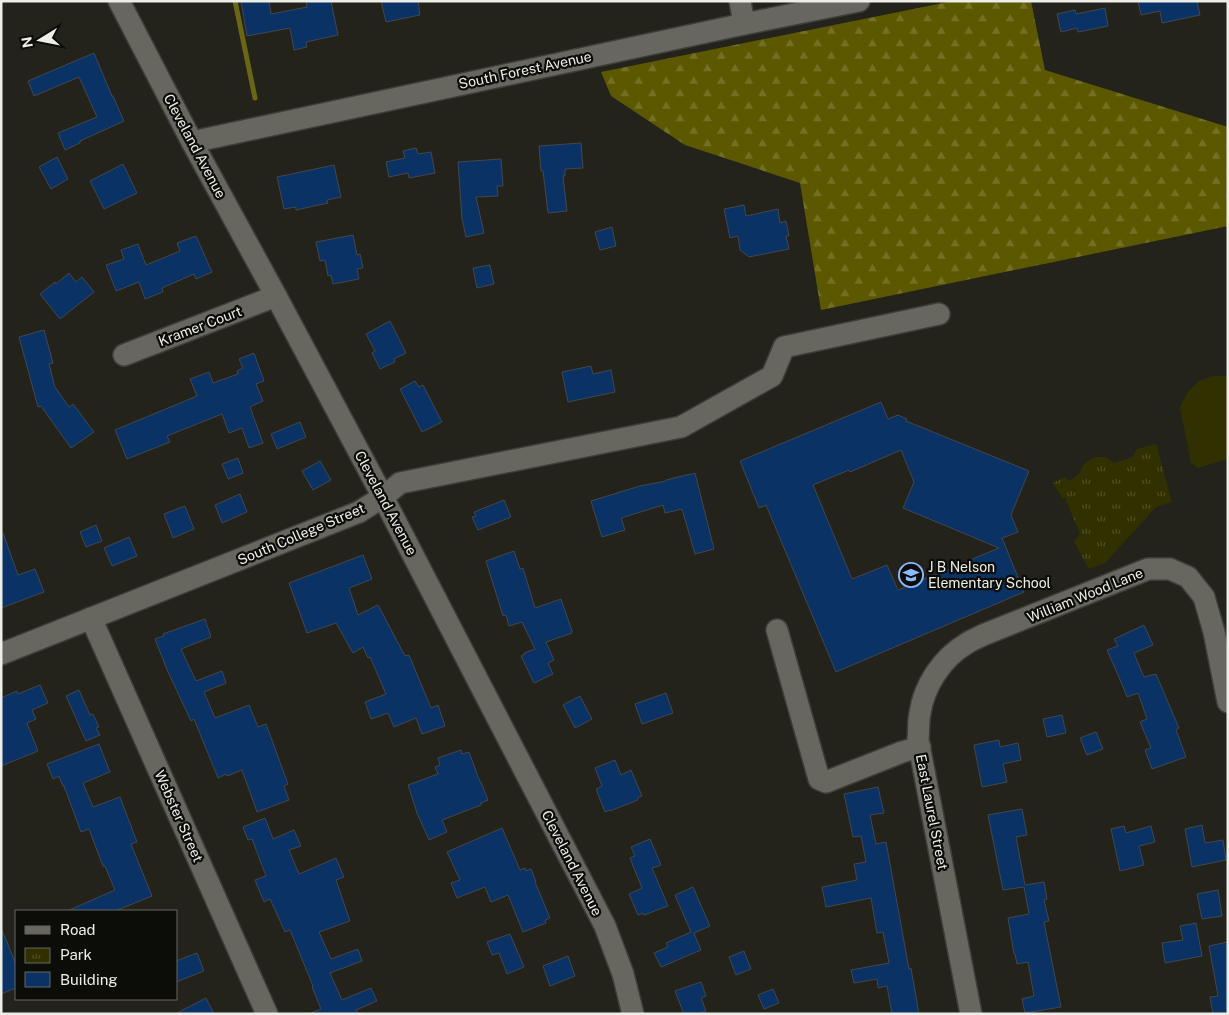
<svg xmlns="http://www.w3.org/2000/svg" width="1229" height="1015" viewBox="0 0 1229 1015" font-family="'Public Sans',sans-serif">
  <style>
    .grass { fill: #313000 }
    .forest { fill: url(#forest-firs) }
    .park { fill: url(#park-tufts) }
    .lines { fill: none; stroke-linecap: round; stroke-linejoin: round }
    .stream { stroke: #696716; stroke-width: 5 }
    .building { fill: #0b3264; stroke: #42474e; fill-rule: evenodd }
    .minor-casing { stroke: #3e3e38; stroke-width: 24 }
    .minor { stroke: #67675f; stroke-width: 21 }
    .labels { text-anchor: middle; stroke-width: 4.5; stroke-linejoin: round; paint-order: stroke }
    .street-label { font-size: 14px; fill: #eeeee9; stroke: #0c0c09 }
    .poi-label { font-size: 14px; fill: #eeeee9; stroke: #0c0c09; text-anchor: start }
  </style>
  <defs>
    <pattern id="forest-firs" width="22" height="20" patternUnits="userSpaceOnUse" patternTransform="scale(1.25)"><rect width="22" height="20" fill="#5b5800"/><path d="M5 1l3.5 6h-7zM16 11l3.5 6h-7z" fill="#737025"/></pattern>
    <pattern id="park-tufts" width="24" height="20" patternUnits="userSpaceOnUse" patternTransform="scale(1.25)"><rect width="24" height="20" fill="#313000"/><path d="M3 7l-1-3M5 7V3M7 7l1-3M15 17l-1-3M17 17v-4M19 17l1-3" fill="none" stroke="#4f4e25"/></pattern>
  </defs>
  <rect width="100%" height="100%" fill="#23231c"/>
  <!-- grass -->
  <path class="grass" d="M 1212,376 L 1228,376 L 1228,459 L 1198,468 L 1191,463 L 1180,407 L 1188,392 L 1199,381 Z"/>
  <!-- forest -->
  <path class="forest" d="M 953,1 L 1031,1 L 1045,70 L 1228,127 L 1228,226 L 821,310 L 800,183 L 685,145 L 611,96 L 601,72 Z"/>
  <!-- park -->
  <path class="park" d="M 1156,444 L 1172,502 L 1156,507 L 1105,563 L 1089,569 L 1074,541 L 1080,534 L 1065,498 L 1063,499 L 1053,483 L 1064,477 L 1070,481 L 1079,474 L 1084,464 L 1094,457 L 1106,457 L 1114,463 L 1133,457 L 1137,449 Z"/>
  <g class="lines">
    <!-- stream -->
    <path class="stream" d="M 235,1 L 255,98"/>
  </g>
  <!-- building -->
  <g class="building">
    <path d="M 241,1 L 269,1 L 271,14 L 307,7 L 306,1 L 331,1 L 338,35 L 306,42 L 307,47 L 294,50 L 290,28 L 247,36 Z"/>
    <path d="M 381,1 L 418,1 L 420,15 L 386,22 Z"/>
    <path d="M 1138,1 L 1197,1 L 1200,15 L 1162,23 L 1160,11 L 1141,15 Z"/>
    <path d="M 1105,8 L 1108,26 L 1078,32 L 1077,28 L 1061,32 L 1057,14 L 1075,10 L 1076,14 Z"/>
    <path d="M 94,53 L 112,96 L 113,96 L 124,121 L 80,141 L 80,143 L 65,150 L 58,133 L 97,117 L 79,77 L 34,96 L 28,81 Z"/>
    <path d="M 581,143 L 583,168 L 565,169 L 565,176 L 563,176 L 567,211 L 548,213 L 543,171 L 541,171 L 539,146 Z"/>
    <path d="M 416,148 L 418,154 L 431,152 L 435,173 L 409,178 L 408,173 L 389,177 L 386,162 L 405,158 L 403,151 Z"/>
    <path d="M 57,157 L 68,179 L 51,189 L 39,167 Z"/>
    <path d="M 501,159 L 503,186 L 497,186 L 498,196 L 476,197 L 484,233 L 466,237 L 462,219 L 458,162 Z"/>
    <path d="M 123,164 L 137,193 L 104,209 L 90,181 Z"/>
    <path d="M 334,165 L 341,197 L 327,200 L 328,203 L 296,210 L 296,207 L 284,209 L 277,177 Z"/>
    <path d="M 744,205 L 746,216 L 778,209 L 780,223 L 786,221 L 789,236 L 786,236 L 789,249 L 749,257 L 740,250 L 738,236 L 730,238 L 724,209 Z"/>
    <path d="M 612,227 L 616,246 L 600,250 L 595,232 Z"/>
    <path d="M 353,235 L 357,255 L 360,254 L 363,268 L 357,269 L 359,279 L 333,284 L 331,275 L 328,276 L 325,260 L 320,261 L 316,242 Z"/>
    <path d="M 196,236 L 212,272 L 196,279 L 194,274 L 162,288 L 163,292 L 145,299 L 139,282 L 116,291 L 106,265 L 124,259 L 121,250 L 138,244 L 146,265 L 180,251 L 177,243 Z"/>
    <path d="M 490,265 L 494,284 L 477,288 L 473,268 Z"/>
    <path d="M 69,273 L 76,282 L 82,277 L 94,292 L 60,319 L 40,294 L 55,282 L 56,284 Z"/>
    <path d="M 390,321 L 406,353 L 394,359 L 395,362 L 380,369 L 372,353 L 375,351 L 366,334 Z"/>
    <path d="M 44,330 L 53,363 L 49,364 L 55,387 L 69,407 L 73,404 L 94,432 L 71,448 L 41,406 L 38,407 L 19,337 Z"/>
    <path d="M 254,353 L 264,381 L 256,384 L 263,401 L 250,407 L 263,443 L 249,448 L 242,428 L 229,433 L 222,414 L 167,436 L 170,442 L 127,459 L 115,430 L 197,396 L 190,379 L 209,372 L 213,383 L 238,374 L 237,371 L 243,368 L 239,359 Z"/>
    <path d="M 591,366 L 593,374 L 611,370 L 615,392 L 568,402 L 562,372 Z"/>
    <path d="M 415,381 L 419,387 L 423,385 L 442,422 L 422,432 L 400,389 Z"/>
    <path d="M 881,402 L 888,419 L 898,415 L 907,419 L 906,421 L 1029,471 L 1011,515 L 1018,532 L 1002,538 L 1024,592 L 836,672 L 766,505 L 759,508 L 740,461 ZM 901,450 L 914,482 L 903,508 L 999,548 L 898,590 L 887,565 L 852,579 L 813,485 L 849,470 L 850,472 Z"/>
    <path d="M 300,422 L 306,437 L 277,449 L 271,434 Z"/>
    <path d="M 238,458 L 243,473 L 228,479 L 222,464 Z"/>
    <path d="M 320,461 L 331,480 L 313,490 L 302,471 Z"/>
    <path d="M 695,473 L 714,549 L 695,554 L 682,509 L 665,513 L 663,505 L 621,518 L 625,530 L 602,537 L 591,501 L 640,486 L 666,481 L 666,480 Z"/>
    <path d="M 240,494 L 247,512 L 222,523 L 215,505 Z"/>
    <path d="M 504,500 L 511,517 L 478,530 L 472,517 L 476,516 L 474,512 Z"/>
    <path d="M 185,506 L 194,529 L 173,538 L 164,514 Z"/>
    <path d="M 96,525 L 102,541 L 86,547 L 80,532 Z"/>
    <path d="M 1,533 L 3,533 L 18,575 L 35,569 L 44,592 L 1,608 Z"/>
    <path d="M 129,537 L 137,556 L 112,566 L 104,548 Z"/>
    <path d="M 514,551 L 520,569 L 523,568 L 535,608 L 561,599 L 572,631 L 572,633 L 546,642 L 554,660 L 548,663 L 553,674 L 534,683 L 521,656 L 525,654 L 524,653 L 535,649 L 522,622 L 509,626 L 506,615 L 503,616 L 486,561 Z"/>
    <path d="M 363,555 L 372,579 L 349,588 L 358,615 L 378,605 L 405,656 L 409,655 L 431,708 L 438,705 L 445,726 L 422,734 L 416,718 L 394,727 L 388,713 L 371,719 L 365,702 L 386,694 L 370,657 L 368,658 L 363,647 L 353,653 L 336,623 L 307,633 L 289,583 Z"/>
    <path d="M 205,619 L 211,637 L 181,649 L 196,681 L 222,671 L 226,683 L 204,692 L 215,718 L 249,705 L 258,727 L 266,724 L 288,784 L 284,786 L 289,800 L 257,812 L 242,770 L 227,776 L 226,774 L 218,778 L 194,719 L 191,721 L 168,672 L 155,639 L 164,636 L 163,634 Z"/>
    <path d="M 1144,625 L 1153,645 L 1134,653 L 1144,677 L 1156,674 L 1179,728 L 1176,730 L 1186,757 L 1152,769 L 1145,750 L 1151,748 L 1140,722 L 1147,719 L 1138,693 L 1127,697 L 1122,684 L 1107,650 L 1118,646 L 1114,639 Z"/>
    <path d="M 40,685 L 48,703 L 32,710 L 36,719 L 27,723 L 38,751 L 1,766 L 1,698 L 17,691 L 18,694 Z"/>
    <path d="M 79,690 L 90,715 L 93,714 L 99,727 L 96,728 L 100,735 L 86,741 L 66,696 Z"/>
    <path d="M 666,693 L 673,713 L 642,724 L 635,704 Z"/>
    <path d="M 580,696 L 592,719 L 575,728 L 563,705 Z"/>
    <path d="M 1062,715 L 1066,733 L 1047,737 L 1043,719 Z"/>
    <path d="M 1096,732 L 1103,749 L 1087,755 L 1080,738 Z"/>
    <path d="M 999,740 L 1000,747 L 1018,743 L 1021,760 L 1003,764 L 1007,782 L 982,787 L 974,745 Z"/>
    <path d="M 99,744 L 110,772 L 83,783 L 93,807 L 120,797 L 137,842 L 131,844 L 152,896 L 115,911 L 67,911 L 115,890 L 105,866 L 103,866 L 89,829 L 81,832 L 64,786 L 63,786 L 59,776 L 53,779 L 47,764 Z"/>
    <path d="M 461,750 L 462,754 L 469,752 L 480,782 L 481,782 L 488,800 L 481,803 L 481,805 L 442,820 L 447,832 L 429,840 L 417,813 L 408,785 L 438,774 L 435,767 L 440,765 L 438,758 Z"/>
    <path d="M 615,760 L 621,775 L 631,770 L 642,796 L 637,798 L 638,800 L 610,811 L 610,810 L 605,812 L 596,789 L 602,786 L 595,768 Z"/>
    <path d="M 878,787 L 884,813 L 870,815 L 876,844 L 886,842 L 909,969 L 911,968 L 919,1014 L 892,1014 L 887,986 L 878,988 L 877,979 L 854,983 L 851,970 L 889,963 L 883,932 L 877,933 L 871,898 L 826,907 L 822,887 L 857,880 L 854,864 L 866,862 L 861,836 L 853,837 L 844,794 Z"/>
    <path d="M 1022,809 L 1027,835 L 1016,837 L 1025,885 L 1044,882 L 1047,899 L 1044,900 L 1049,921 L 1044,922 L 1061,1007 L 1025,1013 L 1022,999 L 1034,996 L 1028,962 L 1017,964 L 1015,954 L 1014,954 L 1008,918 L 1029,914 L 1024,887 L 1003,890 L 988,815 Z"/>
    <path d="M 265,818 L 273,839 L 294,830 L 301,846 L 289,850 L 299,874 L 336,858 L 344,877 L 336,880 L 350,921 L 319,932 L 331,959 L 358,949 L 362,961 L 330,973 L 342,1000 L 371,988 L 377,1001 L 356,1010 L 358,1014 L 309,1014 L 321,1009 L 312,987 L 313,986 L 290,930 L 285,932 L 270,899 L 264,902 L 255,880 L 266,876 L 252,839 L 248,840 L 243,827 Z"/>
    <path d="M 1202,825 L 1205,843 L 1223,840 L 1226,860 L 1192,867 L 1185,829 Z"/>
    <path d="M 1124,826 L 1126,833 L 1151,826 L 1155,842 L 1139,846 L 1144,865 L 1120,871 L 1111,829 Z"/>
    <path d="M 502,828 L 520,870 L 525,868 L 526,871 L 531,869 L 536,882 L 535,882 L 550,918 L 545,920 L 546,923 L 523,932 L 508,895 L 491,902 L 485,887 L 457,898 L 451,883 L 460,880 L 447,852 Z"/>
    <path d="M 650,839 L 661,865 L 652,868 L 668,906 L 644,915 L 643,913 L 638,915 L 629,894 L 642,888 L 630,858 L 635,856 L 631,847 Z"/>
    <path d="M 693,887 L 710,926 L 694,933 L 701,950 L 661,967 L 654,953 L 668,947 L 666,943 L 691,932 L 675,895 Z"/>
    <path d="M 1218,890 L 1222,916 L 1202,919 L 1197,894 Z"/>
    <path d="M 1196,923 L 1202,956 L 1165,963 L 1162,943 L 1183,940 L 1180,926 Z"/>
    <path d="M 1,928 L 16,964 L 16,988 L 1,994 Z"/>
    <path d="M 510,934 L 524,967 L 507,974 L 499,953 L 492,955 L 487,942 Z"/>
    <path d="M 1228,942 L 1228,1014 L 1213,1014 L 1210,997 L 1218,996 L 1209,946 Z"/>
    <path d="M 744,951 L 751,969 L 736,975 L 729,957 Z"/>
    <path d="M 197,953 L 204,971 L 176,982 L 176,961 Z"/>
    <path d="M 568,956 L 575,976 L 550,986 L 543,966 Z"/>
    <path d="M 701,982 L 706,996 L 701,998 L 706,1011 L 697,1014 L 684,1014 L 675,991 Z"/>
    <path d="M 773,989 L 779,1003 L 764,1009 L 758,995 Z"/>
    <path d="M 206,998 L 214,1014 L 175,1014 Z"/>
  </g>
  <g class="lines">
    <defs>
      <g id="minor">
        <path d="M 119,1 L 192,142 L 276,296 L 383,497 L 605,926 L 623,974 L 633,1014"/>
        <path d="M 740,1 L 744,24"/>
        <path d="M 192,142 L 744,24 L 859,1"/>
        <path d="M 124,355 L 276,296"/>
        <path d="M 91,618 L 267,1014"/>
        <path d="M 777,630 L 819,779 L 826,782 L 902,752 L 920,747"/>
        <path d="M 1,654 L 359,512 L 383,497 L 400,483 L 681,427 L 772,376 L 784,347 L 939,314"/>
        <path d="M 971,1014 L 918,740 C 919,731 918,722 920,713 C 924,686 942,658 966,644 C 971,640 978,638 983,635 L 1148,569 L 1170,569 L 1188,577 L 1204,597 L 1214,632 L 1228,702"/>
      </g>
    </defs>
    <!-- minor casing -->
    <use href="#minor" class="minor-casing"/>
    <!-- minor -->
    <use href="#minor" class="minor"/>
  </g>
  <!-- icons -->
  <defs>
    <symbol id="school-ring" viewBox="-11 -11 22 22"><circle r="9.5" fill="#0c0c09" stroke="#8abafc" stroke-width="1.5"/><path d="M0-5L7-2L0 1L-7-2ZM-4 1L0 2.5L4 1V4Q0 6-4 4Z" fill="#8abafc"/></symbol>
  </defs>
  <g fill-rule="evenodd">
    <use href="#school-ring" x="897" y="561" width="28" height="28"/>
  </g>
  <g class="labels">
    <!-- street labels -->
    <g class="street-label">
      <text transform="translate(525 70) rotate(-12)" y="5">South Forest Avenue</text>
      <text transform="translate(195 146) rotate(62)" y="5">Cleveland Avenue</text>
      <text transform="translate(200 326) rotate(-21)" y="5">Kramer Court</text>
      <text transform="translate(386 503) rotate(62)" y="5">Cleveland Avenue</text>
      <text transform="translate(301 534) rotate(-23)" y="5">South College Street</text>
      <text transform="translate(1085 595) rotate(-22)" y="5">William Wood Lane</text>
      <text transform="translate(932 812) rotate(79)" y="5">East Laurel Street</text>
      <text transform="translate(179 816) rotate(66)" y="5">Webster Street</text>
      <text transform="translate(572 863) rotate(63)" y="5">Cleveland Avenue</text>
    </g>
    <!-- poi labels -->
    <g class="poi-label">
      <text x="928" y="572">J B Nelson<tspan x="928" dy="16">Elementary School</tspan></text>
    </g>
  </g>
  <!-- border -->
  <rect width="1229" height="1015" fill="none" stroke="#eeeee9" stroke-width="5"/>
  <!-- legend -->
  <rect x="15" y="910" width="162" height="90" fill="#0c0c09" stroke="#666663"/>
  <rect x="25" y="926" width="25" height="8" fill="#67675f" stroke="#666663"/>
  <text x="60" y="935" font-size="15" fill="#eeeee9">Road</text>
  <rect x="25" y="948" width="25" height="15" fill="url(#park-tufts)" stroke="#666663"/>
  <text x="60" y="960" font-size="15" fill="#eeeee9">Park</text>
  <rect x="25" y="972" width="25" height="15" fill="#0b3264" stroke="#666663"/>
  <text x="60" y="985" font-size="15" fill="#eeeee9">Building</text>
  <!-- north arrow -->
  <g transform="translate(40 40) rotate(260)" stroke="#0c0c09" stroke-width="4" paint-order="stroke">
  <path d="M0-4L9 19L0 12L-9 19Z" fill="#eeeee9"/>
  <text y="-8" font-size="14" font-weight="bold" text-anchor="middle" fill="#eeeee9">N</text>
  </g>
</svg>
